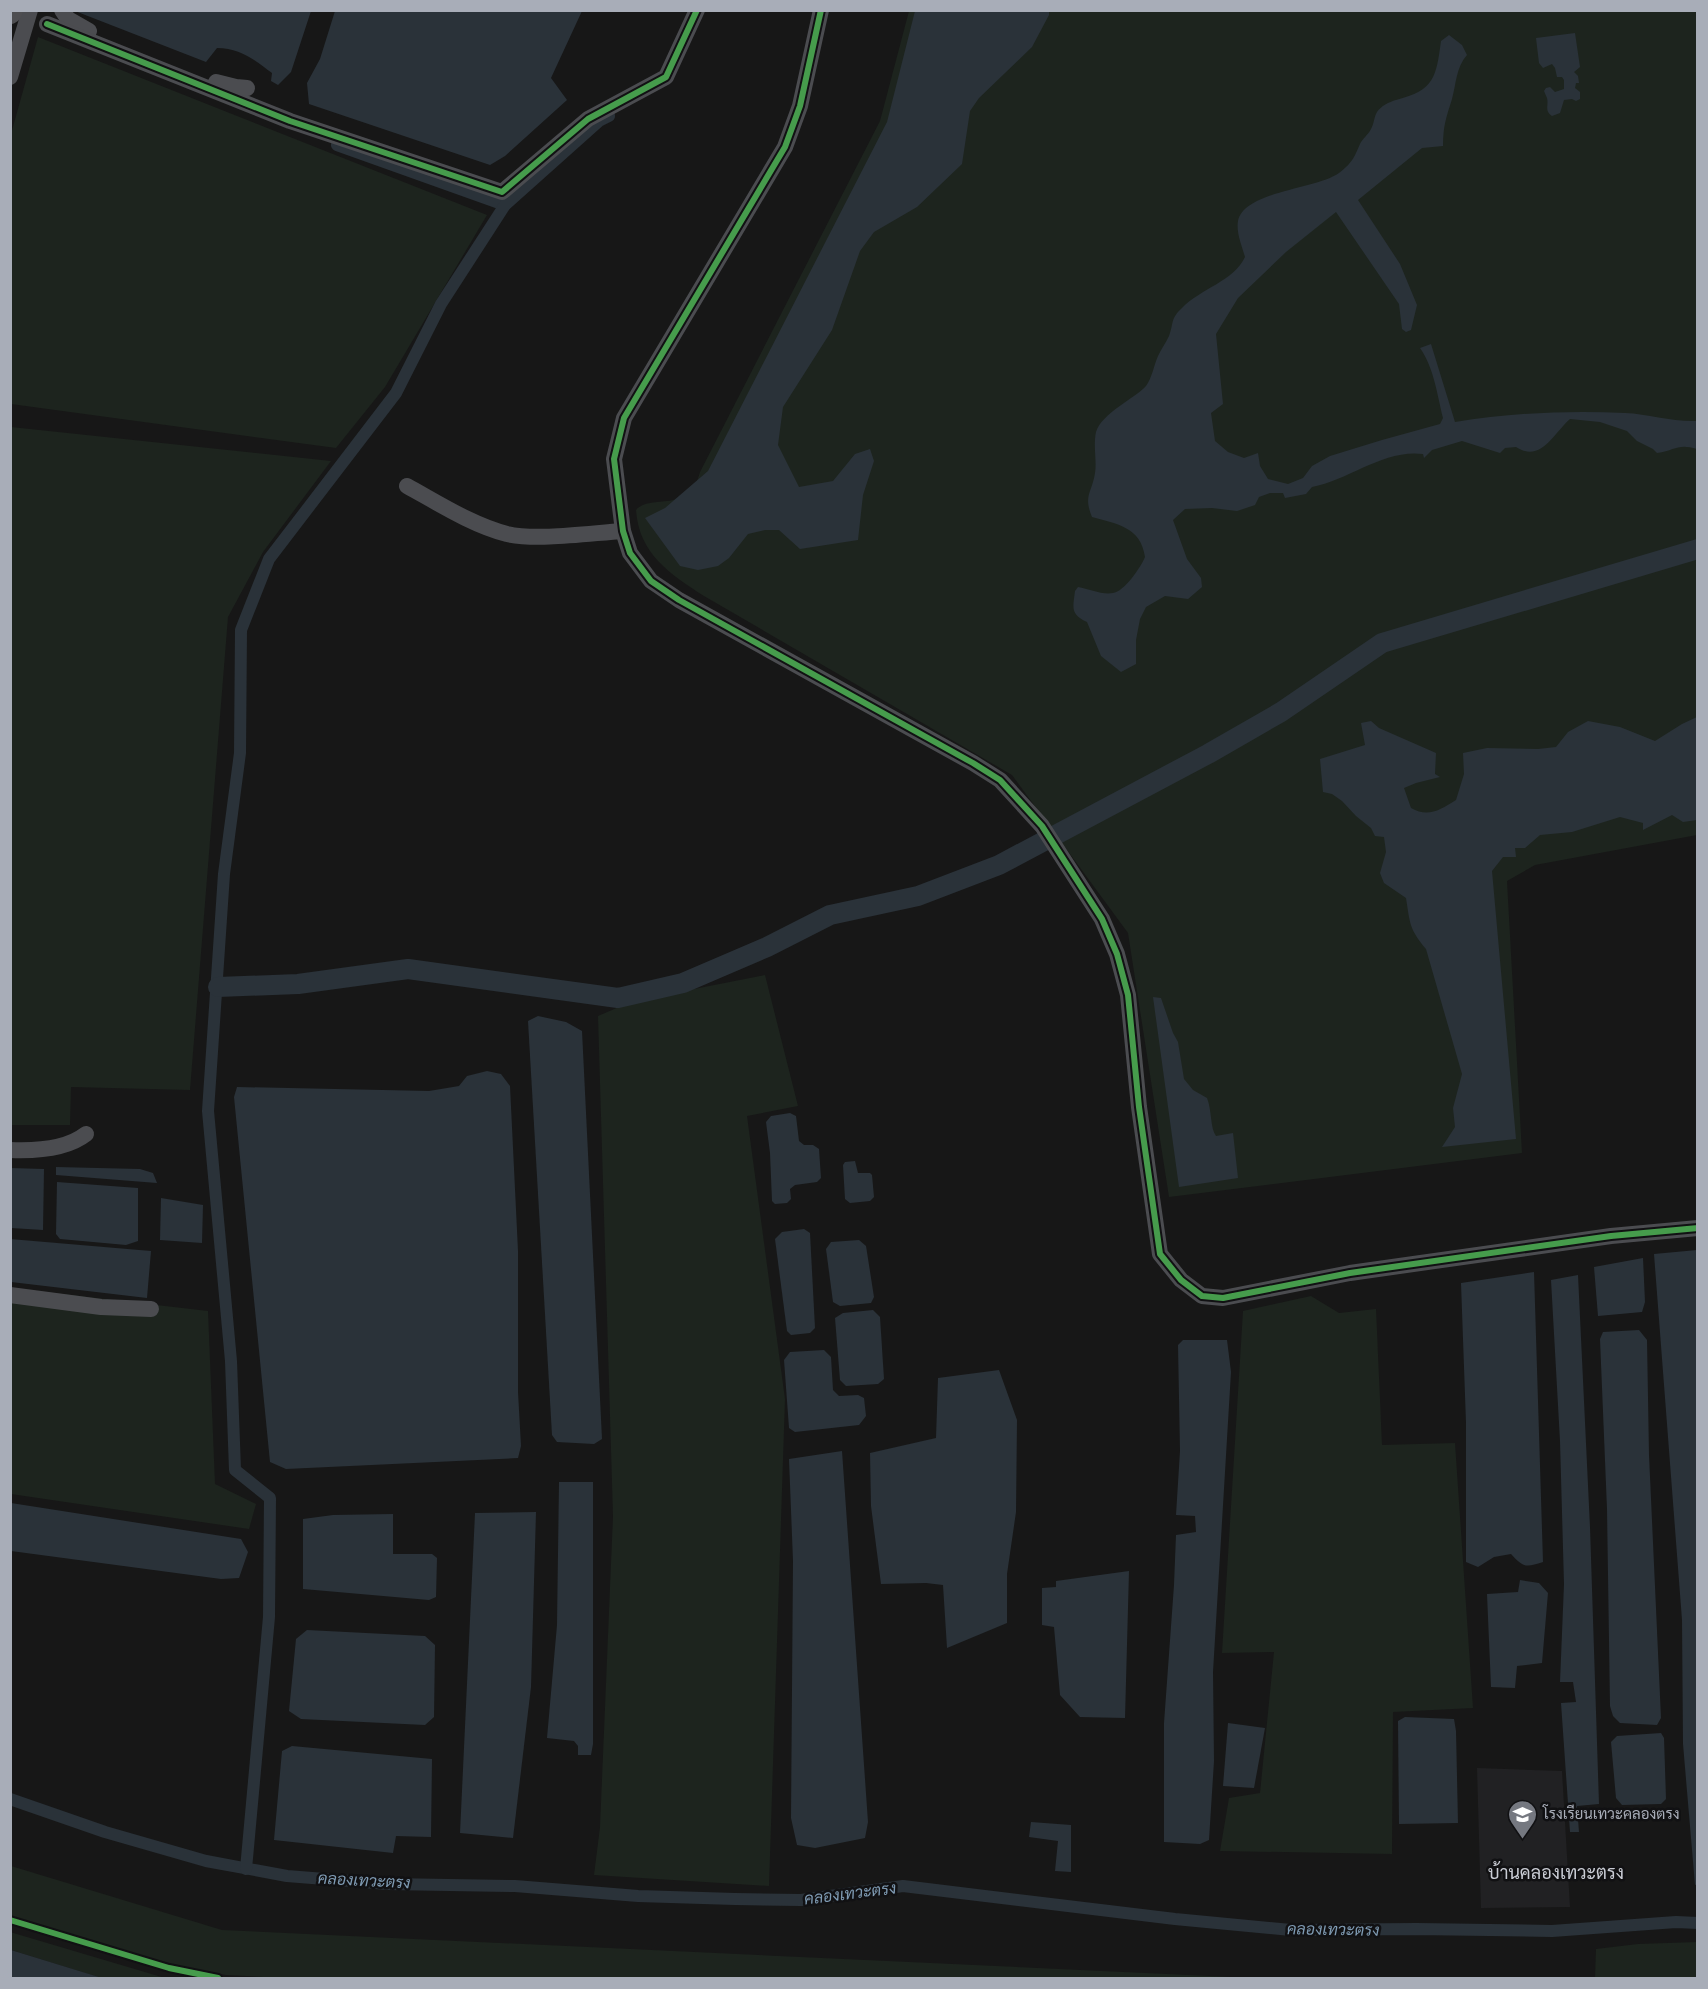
<svg xmlns="http://www.w3.org/2000/svg" width="1708" height="1989" viewBox="0 0 1708 1989" font-family="Figtree,Sarabun,sans-serif">
  <style>
    .built { fill: #212123 }
    .green { fill: #1d241e }
    .water { fill: #2a3239 }
    .lines { fill: none; stroke-linecap: round; stroke-linejoin: round }
    .canal { stroke: #2a3239; stroke-width: 12 }
    .river { stroke: #2a3239; stroke-width: 20 }
    .minor { stroke: #4b4c50; stroke-width: 16 }
    .highway { stroke: #4e4e51; stroke-width: 24 }
    .cycleway-casing { stroke: #111113; stroke-width: 10 }
    .cycleway { stroke: #469c4c; stroke-width: 6 }
    .labels { text-anchor: middle; stroke-width: 5; stroke-linejoin: round; paint-order: stroke }
    .poi-label { font-size: 15px; fill: #a8adb8; stroke: #111113; text-anchor: start }
    .water-label { font-size: 16px; font-style: italic; fill: #7f9bb3; stroke: #111113 }
    .quarter-label { font-size: 18px; fill: #c9ccd4; stroke: #111113 }
  </style>
  <rect width="100%" height="100%" fill="#171717"/>
  <!-- built -->
  <path class="built" d="M 1477,1768 L 1562,1771 L 1570,1907 L 1481,1908 Z"/>
  <!-- green -->
  <g class="green">
    <path d="M 909,11 L 1697,11 L 1697,835 L 1535,865 L 1507,881 L 1522,1153 L 1169,1197 L 1128,933 L 1012,775 L 704,596 C 670,574 639,554 636,510 C 651,493 689,515 700,472 L 880,121 Z"/>
    <path d="M 38,37 L 487,215 L 385,387 L 336,448 L 11,404 L 11,134 Z"/>
    <path d="M 11,427 L 331,461 L 263,552 L 228,617 L 190,1090 L 71,1087 L 70,1125 L 11,1125 Z"/>
    <path d="M 765,975 L 798,1106 L 747,1116 L 785,1399 L 769,1886 L 594,1875 L 600,1827 L 613,1516 L 598,1016 L 633,1001 Z"/>
    <path d="M 11,1288 L 208,1311 L 215,1484 L 256,1504 L 249,1529 L 11,1494 Z"/>
    <path d="M 1311,1296 L 1339,1313 L 1376,1309 L 1382,1445 L 1455,1443 L 1473,1708 L 1393,1712 L 1392,1854 L 1220,1851 L 1229,1798 L 1260,1793 L 1274,1652 L 1222,1653 L 1243,1311 Z"/>
    <path d="M 11,1866 L 222,1930 L 1253,1978 L 283,1978 L 226,1975 L 171,1964 L 11,1917 Z"/>
    <path d="M 10,1932 L 165,1978 L 101,1978 L 11,1950 Z"/>
    <path d="M 1697,1942 L 1697,1978 L 1595,1978 L 1596,1949 L 1638,1944 Z"/>
  </g>
  <!-- water -->
  <g class="water">
    <path d="M 75,11 L 311,11 L 291,72 L 278,85 L 271,81 L 272,73 C 255,60 240,48 217,48 L 206,62 Z"/>
    <path d="M 335,11 L 582,11 L 551,78 L 567,100 L 505,156 L 490,165 L 309,104 L 307,83 L 320,59 Z"/>
    <path d="M 915,11 L 1049,10 L 1049,15 L 1032,47 L 979,98 L 970,111 L 962,164 L 917,207 L 874,232 L 860,251 L 832,330 L 783,407 L 778,445 L 799,487 L 833,481 L 855,454 L 870,449 L 874,461 L 863,495 L 858,540 L 800,549 L 779,530 L 765,530 L 748,534 L 729,558 L 718,566 L 698,570 L 680,566 L 645,518 L 665,508 L 708,471 L 887,122 Z"/>
    <path d="M 1575,33 L 1580,67 L 1574,72 L 1578,76 L 1579,83 L 1576,83 L 1575,88 L 1580,92 L 1580,99 L 1576,101 L 1572,99 L 1564,100 L 1560,113 L 1552,116 C 1544,111 1549,105 1547,98 C 1546,96 1545,93 1544,91 L 1546,88 L 1550,87 L 1555,92 L 1564,89 L 1564,80 L 1562,77 L 1557,77 L 1555,68 L 1552,64 L 1543,68 L 1539,63 L 1536,38 Z"/>
    <path d="M 1449,35 L 1462,45 L 1467,55 C 1456,67 1456,85 1452,99 C 1446,118 1443,126 1443,146 L 1422,148 L 1358,200 L 1400,264 L 1417,305 L 1411,330 L 1406,332 L 1402,329 L 1399,304 L 1336,212 L 1286,252 L 1238,298 L 1216,334 L 1223,404 L 1211,413 L 1215,441 L 1228,452 L 1244,458 L 1258,453 L 1260,466 L 1268,479 L 1288,484 L 1303,478 L 1312,466 L 1330,456 L 1382,440 L 1440,424 L 1443,418 C 1437,394 1434,368 1420,348 L 1431,344 L 1455,422 C 1510,413 1569,410 1625,413 C 1649,414 1672,422 1697,421 L 1697,449 C 1678,443 1676,450 1657,453 L 1653,449 L 1637,441 L 1627,431 L 1600,422 L 1570,419 C 1553,434 1541,463 1516,447 L 1505,448 L 1500,453 L 1462,441 L 1432,450 L 1424,458 L 1423,454 C 1384,449 1349,480 1312,487 L 1306,494 L 1285,498 L 1283,493 L 1270,493 L 1259,497 L 1255,505 L 1237,511 L 1212,508 L 1185,509 L 1173,520 L 1187,559 L 1201,578 L 1202,587 L 1188,599 L 1165,596 L 1146,607 L 1140,619 L 1136,640 L 1136,664 L 1121,672 L 1101,656 L 1087,622 C 1070,614 1073,608 1075,591 L 1078,587 C 1089,589 1102,595 1113,593 C 1124,592 1141,567 1145,557 C 1141,527 1117,524 1092,517 C 1083,495 1092,493 1095,473 C 1097,461 1093,446 1096,432 C 1102,413 1134,399 1146,386 C 1152,378 1154,365 1158,356 C 1161,349 1166,343 1169,336 C 1174,323 1170,319 1182,308 C 1200,289 1234,281 1245,257 C 1242,246 1236,233 1238,221 C 1244,191 1317,189 1339,173 C 1352,163 1354,158 1360,144 C 1362,139 1368,135 1371,129 C 1374,124 1374,117 1377,112 C 1381,106 1389,102 1396,100 C 1435,90 1436,77 1441,41 Z"/>
    <path d="M 1697,717 L 1697,820 L 1683,822 L 1672,815 L 1643,830 L 1643,823 L 1620,817 L 1572,832 L 1540,835 L 1525,848 L 1515,848 L 1516,857 L 1503,857 L 1492,871 L 1516,1139 L 1442,1147 L 1455,1127 L 1453,1108 L 1462,1074 L 1426,949 C 1409,929 1410,923 1406,898 L 1384,883 L 1380,873 L 1386,852 L 1384,837 L 1375,836 L 1371,828 L 1356,816 L 1342,801 L 1332,794 L 1323,792 L 1320,759 L 1365,745 L 1361,723 L 1371,721 L 1379,728 L 1436,753 L 1435,774 L 1440,777 L 1416,783 L 1404,788 L 1411,808 C 1428,818 1440,810 1456,800 L 1464,774 L 1463,753 L 1487,748 L 1538,749 L 1556,747 L 1568,732 L 1588,721 L 1620,727 L 1655,741 L 1682,724 Z"/>
    <path d="M 1153,997 L 1161,998 L 1173,1033 L 1178,1042 L 1184,1079 L 1193,1090 L 1207,1098 C 1212,1110 1210,1128 1216,1136 L 1233,1133 L 1238,1178 L 1179,1187 Z"/>
    <path d="M 538,1016 L 566,1022 L 582,1031 L 602,1439 L 594,1444 L 557,1442 L 552,1435 L 528,1021 Z"/>
    <path d="M 487,1071 L 501,1074 L 510,1086 L 518,1251 L 518,1392 L 521,1446 L 518,1458 L 286,1469 L 270,1462 L 234,1097 L 237,1087 L 429,1091 L 459,1086 L 467,1076 Z"/>
    <path d="M 790,1113 L 796,1116 L 799,1141 L 804,1145 L 813,1145 L 819,1149 L 821,1178 L 817,1182 L 795,1185 L 790,1189 L 791,1199 L 787,1203 L 775,1204 L 772,1201 L 770,1153 L 766,1122 L 771,1116 Z"/>
    <path d="M 855,1161 L 858,1173 L 870,1173 L 872,1175 L 874,1197 L 870,1201 L 850,1203 L 845,1199 L 843,1165 L 845,1162 Z"/>
    <path d="M 56,1167 L 140,1169 L 153,1173 L 157,1183 L 56,1175 Z"/>
    <path d="M 10,1168 L 44,1169 L 43,1230 L 11,1228 Z"/>
    <path d="M 57,1182 L 138,1188 L 138,1241 L 126,1245 L 60,1239 L 56,1234 Z"/>
    <path d="M 161,1198 L 203,1205 L 202,1243 L 160,1240 Z"/>
    <path d="M 804,1229 L 810,1233 L 815,1328 L 810,1333 L 791,1335 L 787,1331 L 775,1239 L 782,1232 Z"/>
    <path d="M 10,1239 L 151,1251 L 147,1298 L 11,1282 Z"/>
    <path d="M 859,1240 L 866,1246 L 874,1297 L 871,1303 L 840,1306 L 833,1302 L 826,1249 L 831,1242 Z"/>
    <path d="M 1697,1250 L 1698,1884 L 1695,1885 L 1683,1744 L 1682,1620 L 1654,1254 Z"/>
    <path d="M 1643,1258 L 1645,1302 L 1642,1312 L 1598,1316 L 1594,1267 Z"/>
    <path d="M 1534,1272 L 1543,1562 C 1525,1568 1523,1567 1511,1554 L 1494,1557 L 1478,1567 L 1466,1562 L 1466,1423 L 1461,1283 Z"/>
    <path d="M 1578,1275 L 1590,1527 L 1599,1804 L 1577,1806 L 1579,1832 L 1570,1832 L 1561,1703 L 1576,1702 L 1573,1682 L 1560,1682 L 1564,1584 L 1560,1441 L 1551,1280 Z"/>
    <path d="M 873,1310 L 880,1317 L 884,1379 L 878,1384 L 846,1386 L 840,1380 L 835,1318 L 843,1313 Z"/>
    <path d="M 1639,1330 L 1647,1340 L 1649,1455 L 1661,1718 L 1657,1725 L 1620,1723 L 1613,1716 L 1610,1706 L 1607,1509 L 1600,1339 L 1603,1332 Z"/>
    <path d="M 1183,1340 L 1227,1340 L 1231,1372 L 1213,1672 L 1214,1761 L 1209,1840 L 1200,1844 L 1164,1842 L 1164,1723 L 1174,1585 L 1176,1535 L 1196,1532 L 1195,1516 L 1176,1515 L 1180,1451 L 1178,1345 Z"/>
    <path d="M 824,1350 L 831,1357 L 833,1390 L 839,1396 L 858,1395 L 864,1398 L 866,1416 L 859,1425 L 795,1432 L 789,1428 L 784,1360 L 790,1352 Z"/>
    <path d="M 999,1370 L 1017,1420 L 1016,1512 L 1007,1574 L 1007,1623 L 947,1648 L 943,1585 L 926,1583 L 881,1584 L 871,1506 L 870,1453 L 936,1438 L 938,1378 Z"/>
    <path d="M 842,1451 L 868,1822 L 865,1838 L 815,1848 L 797,1845 L 791,1818 L 793,1561 L 789,1459 Z"/>
    <path d="M 559,1482 L 593,1482 L 593,1744 L 591,1755 L 578,1755 L 578,1746 L 574,1741 L 547,1738 L 557,1625 Z"/>
    <path d="M 11,1503 L 241,1539 L 248,1552 L 239,1578 L 221,1579 L 11,1551 Z"/>
    <path d="M 536,1512 L 531,1687 L 513,1838 L 460,1833 L 475,1513 Z"/>
    <path d="M 393,1514 L 393,1554 L 432,1554 L 437,1558 L 436,1597 L 429,1600 L 303,1589 L 303,1519 L 333,1515 Z"/>
    <path d="M 1129,1571 L 1125,1718 L 1080,1717 L 1060,1695 L 1054,1627 L 1042,1625 L 1042,1588 L 1056,1587 L 1056,1581 Z"/>
    <path d="M 1520,1580 L 1539,1583 L 1548,1593 L 1542,1663 L 1517,1666 L 1515,1688 L 1491,1687 L 1487,1594 L 1518,1592 Z"/>
    <path d="M 307,1630 L 425,1636 L 435,1645 L 434,1717 L 425,1725 L 301,1719 L 289,1711 L 296,1639 Z"/>
    <path d="M 1405,1717 L 1454,1719 L 1456,1731 L 1458,1823 L 1399,1824 L 1398,1721 Z"/>
    <path d="M 1228,1723 L 1265,1728 L 1254,1788 L 1223,1786 Z"/>
    <path d="M 1661,1733 L 1664,1738 L 1666,1799 L 1661,1804 L 1622,1805 L 1616,1798 L 1611,1742 L 1617,1736 Z"/>
    <path d="M 292,1746 L 432,1759 L 431,1837 L 396,1836 L 393,1853 L 274,1840 L 282,1751 Z"/>
    <path d="M 1031,1822 L 1071,1825 L 1071,1872 L 1055,1871 L 1058,1841 L 1029,1837 Z"/>
    <path d="M 10,1950 L 11,1950 L 102,1978 L 11,1978 Z"/>
  </g>
  <g class="lines">
    <!-- canal -->
    <g class="canal">
      <path d="M 337,145 L 505,205"/>
      <path d="M 10,1799 L 105,1832 L 206,1861 L 287,1876 L 388,1884 L 515,1886 L 638,1896 L 735,1899 L 801,1900 L 903,1886 L 1175,1919 L 1291,1930 L 1416,1929 L 1552,1931 L 1676,1922 L 1698,1923"/>
      <path d="M 246,1869 L 269,1617 L 270,1498 L 235,1470 L 231,1361 L 208,1111 L 224,874 L 240,753 L 241,630 L 269,559 L 396,393 L 441,304 L 505,205 L 599,121 L 609,116"/>
    </g>
    <!-- river -->
    <path class="river" d="M 218,987 L 298,984 L 408,969 L 618,998 L 683,983 L 767,947 L 830,915 L 918,896 L 999,865 L 1208,754 L 1281,712 L 1382,643 L 1698,549"/>
    <!-- minor -->
    <g class="minor">
      <path d="M 62,10 L 68,19 L 89,31"/>
      <path d="M 821,10 L 800,106 L 785,147 L 624,418 L 614,459 L 623,531 L 630,553 L 651,581 L 679,600 L 973,763 L 1000,780 L 1042,826 L 1102,919 L 1117,954 L 1128,995 L 1139,1107 L 1160,1254 L 1181,1280 L 1202,1296 L 1223,1298 L 1350,1273 L 1611,1236 L 1698,1228"/>
      <path d="M 47,24 L 290,121 L 502,192 L 588,119 L 666,77 L 697,10"/>
      <path d="M 10,77 L 30,10"/>
      <path d="M 216,82 L 236,87 L 247,88"/>
      <path d="M 407,486 C 438,503 472,525 507,534 C 537,541 591,533 623,531"/>
      <path d="M 10,1150 C 34,1151 67,1149 86,1134"/>
      <path d="M 10,1295 L 101,1307 L 151,1309"/>
    </g>
    <!-- highway -->
    <path class="highway" d="M 10,12 L 11,10"/>
    <defs>
      <g id="cycleway">
        <path d="M 821,10 L 800,106 L 785,147 L 624,418 L 614,459 L 623,531 L 630,553 L 651,581 L 679,600 L 973,763 L 1000,780 L 1042,826 L 1102,919 L 1117,954 L 1128,995 L 1139,1107 L 1160,1254 L 1181,1280 L 1202,1296 L 1223,1298 L 1350,1273 L 1611,1236 L 1698,1228"/>
        <path d="M 47,24 L 290,121 L 502,192 L 588,119 L 666,77 L 697,10"/>
        <path d="M 10,1920 L 169,1968 L 218,1978"/>
      </g>
    </defs>
    <!-- cycleway casing -->
    <use href="#cycleway" class="cycleway-casing"/>
    <!-- cycleway -->
    <use href="#cycleway" class="cycleway"/>
  </g>
  <!-- icons -->
  <defs>
    <symbol id="school-pin" viewBox="-11 -11 22 30"><path d="M0 17L-7.5 6A9.5 9.5 0 1 1 7.5 6Z" fill="#757880" stroke="#111113"/><path d="M0-5L7-2L0 1L-7-2ZM-4 1L0 2.5L4 1V4Q0 6-4 4Z" fill="#fff"/></symbol>
  </defs>
  <g fill-rule="evenodd">
    <use href="#school-pin" x="1506" y="1798" width="33" height="45"/>
  </g>
  <g class="labels">
    <!-- poi labels -->
    <g class="poi-label">
      <text x="1543" y="1819">โรงเรียนเทวะคลองตรง</text>
    </g>
    <!-- water labels -->
    <g class="water-label">
      <text transform="translate(364 1880) rotate(3)" y="6">คลองเทวะตรง</text>
      <text transform="translate(850 1893) rotate(-7)" y="6">คลองเทวะตรง</text>
      <text transform="translate(1333 1929) rotate(1)" y="6">คลองเทวะตรง</text>
    </g>
    <!-- quarter labels -->
    <g class="quarter-label">
      <text x="1556" y="1879">บ้านคลองเทวะตรง</text>
    </g>
  </g>
  <!-- border -->
  <rect width="1708" height="1989" fill="none" stroke="#a8adb8" stroke-width="24"/>
</svg>
